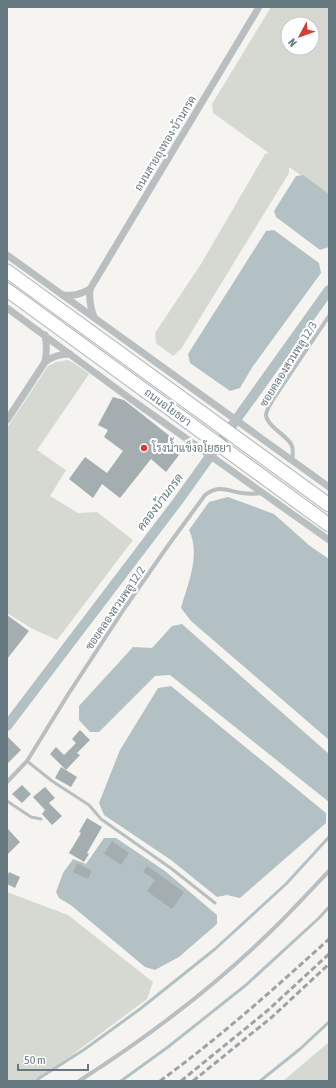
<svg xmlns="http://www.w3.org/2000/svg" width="336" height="1088" viewBox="0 0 336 1088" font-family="'Asap Condensed',Sarabun,sans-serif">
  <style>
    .green { fill: #d5d9d1; fill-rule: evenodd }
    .water { fill: #b4c1c4 }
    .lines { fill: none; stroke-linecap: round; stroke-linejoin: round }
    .stream { stroke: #b4c1c4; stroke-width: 3 }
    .canal { stroke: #b4c1c4; stroke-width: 10 }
    .building { fill: #a4adb0 }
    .secondary-casing { stroke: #aeb5b8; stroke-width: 15 }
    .service { stroke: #b9bfc1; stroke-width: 3 }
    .minor { stroke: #b9bfc1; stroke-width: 4 }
    .tertiary { stroke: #b9bfc1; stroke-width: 7 }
    .secondary { stroke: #fff; stroke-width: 13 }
    .rail { stroke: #9ca4a7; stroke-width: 3; stroke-dasharray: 6 3; stroke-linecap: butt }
    .poi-dot { fill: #d43f32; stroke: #fff; stroke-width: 1.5 }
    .labels { text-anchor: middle; stroke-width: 4; stroke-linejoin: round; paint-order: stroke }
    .street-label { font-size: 11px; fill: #667880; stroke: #fff }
    .poi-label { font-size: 11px; fill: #667880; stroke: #fff; text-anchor: start }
    .water-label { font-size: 12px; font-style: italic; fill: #627a7d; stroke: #fff }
  </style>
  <rect width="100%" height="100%" fill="#f5f4f1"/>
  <!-- green -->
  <g class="green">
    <path d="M 271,7 L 329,7 L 329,194 L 289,167 L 289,173 L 181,349 L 173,356 L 156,343 L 155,333 L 201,264 L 265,154 L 269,153 L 213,113 L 212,104 ZM 288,24 L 312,24 L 312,48 L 288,48 Z"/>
    <path d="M 68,360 L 74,363 L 89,374 L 37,450 L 66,470 L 50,496 L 78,513 L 97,512 L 133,540 L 57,640 L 31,628 L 7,613 L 7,428 L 48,366 L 56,362 Z"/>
    <path d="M 7,892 L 68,915 L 153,982 L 147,999 L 37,1081 L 7,1081 Z"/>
    <path d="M 329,1042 L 329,1081 L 283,1081 Z"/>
  </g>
  <!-- water -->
  <g class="water">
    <path d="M 303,175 L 329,194 L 329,247 L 320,250 L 276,217 L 274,211 L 296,176 Z"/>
    <path d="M 274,230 L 319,263 L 321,273 L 253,366 L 240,388 L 230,391 L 190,363 L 188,354 L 266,231 Z"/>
    <path d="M 228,497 L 274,514 L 310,546 L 329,559 L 329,740 L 191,621 L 181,608 C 188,583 201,555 189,530 L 209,502 Z"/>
    <path d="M 182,624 L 329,754 L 329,802 L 170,675 L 155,676 L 99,732 L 90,732 L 79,720 L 79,706 L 133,647 L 152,648 L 172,626 Z"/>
    <path d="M 171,686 L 326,813 L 326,823 L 240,898 L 227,895 L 217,897 L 171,860 L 104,815 L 99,803 L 120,750 L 158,688 Z"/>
    <path d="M 104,838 L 116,838 L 165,871 L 217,915 L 217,924 L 179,957 L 155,970 L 145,967 L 72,906 L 59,898 L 56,892 L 63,873 L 73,859 L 86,864 Z"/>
  </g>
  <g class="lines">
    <!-- stream -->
    <g class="stream">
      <path d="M 38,1079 L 85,1049 L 140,1009 L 215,949 L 286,884 L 329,837"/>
      <path d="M 121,1081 L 168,1047 L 246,985 L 319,918 L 329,907"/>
      <path d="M 260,1081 L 300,1049 L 329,1022"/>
    </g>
    <!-- canal -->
    <path class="canal" d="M 7,726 L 178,501 L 329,290"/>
  </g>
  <!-- building -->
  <g class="building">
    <path d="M 113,397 L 124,400 L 171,437 L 166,445 L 179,455 L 166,472 L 151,459 L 120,498 L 102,484 L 93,498 L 69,479 L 85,457 L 107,473 L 123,451 L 104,437 L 108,430 L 98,425 Z"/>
    <path d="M 7,615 L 29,631 L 7,659 Z"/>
    <path d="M 80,730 L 90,740 L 77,753 L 80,755 L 66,770 L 50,754 L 56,747 L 64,755 L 76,743 L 72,739 Z"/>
    <path d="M 7,736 L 21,750 L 7,764 Z"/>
    <path d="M 61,767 L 77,777 L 71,787 L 55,778 Z"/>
    <path d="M 22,785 L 31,794 L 22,803 L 12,794 Z"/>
    <path d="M 45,787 L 55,798 L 49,803 L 62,816 L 52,825 L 42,814 L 45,810 L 33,797 Z"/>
    <path d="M 87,818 L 102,827 L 87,853 L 89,854 L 84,862 L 69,853 L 81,833 L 79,832 Z"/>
    <path d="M 7,828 L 20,842 L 7,855 Z"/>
    <path d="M 112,841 L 129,853 L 121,865 L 104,854 Z"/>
    <path d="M 77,863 L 92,871 L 88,879 L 73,872 Z"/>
    <path d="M 147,866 L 184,892 L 172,909 L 147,891 L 155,880 L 143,872 Z"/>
    <path d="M 9,872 L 20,877 L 15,888 L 7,884 L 7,877 Z"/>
  </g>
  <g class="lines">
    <defs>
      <g id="secondary">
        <path d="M 7,271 L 329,505"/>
        <path d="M 7,290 L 329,525"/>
      </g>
    </defs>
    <!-- secondary casing -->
    <use href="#secondary" class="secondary-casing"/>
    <!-- service -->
    <g class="service">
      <path d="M 27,761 L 52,781 L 89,805 L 101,819 L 172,869 L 215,903"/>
      <path d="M 7,801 L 31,817 L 41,819"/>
    </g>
    <!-- minor -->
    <g class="minor">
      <path d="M 292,460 C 293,455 294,449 291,444 C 286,435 267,426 266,415 C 266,411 270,405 272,401 L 329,316"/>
      <path d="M 7,782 L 27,761 L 69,693 L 124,609 L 167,547 L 205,495 C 220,484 227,491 242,493 C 249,494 255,494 261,493"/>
      <path d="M 79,1081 C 145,1039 211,989 268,934 C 289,914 309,892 329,871"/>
    </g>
    <!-- tertiary -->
    <g class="tertiary">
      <path d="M 7,255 L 329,487"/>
      <path d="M 64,295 C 75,296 81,294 90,289"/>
      <path d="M 7,308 L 132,400 L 329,540"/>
      <path d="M 94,317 C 90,307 89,300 90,289 L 259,7"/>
      <path d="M 45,362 C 53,356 60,354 70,354"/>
      <path d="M 7,420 L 45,362 C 47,352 47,345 45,335"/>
    </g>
    <!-- secondary -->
    <use href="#secondary" class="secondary"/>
    <!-- rail -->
    <g class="rail">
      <path d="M 160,1081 C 219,1038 274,989 329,939"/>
      <path d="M 181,1081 L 267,1011 L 329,954"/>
      <path d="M 193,1081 L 272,1017 L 329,964"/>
    </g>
  </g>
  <!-- markers -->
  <circle class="poi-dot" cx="144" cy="448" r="4"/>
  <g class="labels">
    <!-- street labels -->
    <g class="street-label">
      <text transform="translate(165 143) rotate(-59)" y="4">ถนนสายถุงทอง-บ้านกรด</text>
      <text transform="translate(288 364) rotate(-58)" y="4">ซอยคลองสวนพลู 12/3</text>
      <text transform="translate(168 407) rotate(36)" y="4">ถนนอโยธยา</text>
      <text transform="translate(115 608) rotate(-56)" y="4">ซอยคลองสวนพลู 12/2</text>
    </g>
    <!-- poi labels -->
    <g class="poi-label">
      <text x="152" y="452">โรงน้ำแข็งอโยธยา</text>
    </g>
    <!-- water labels -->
    <g class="water-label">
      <text transform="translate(160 502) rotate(-53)" y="4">คลองบ้านกรด</text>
    </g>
  </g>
  <!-- border -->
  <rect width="336" height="1088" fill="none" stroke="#667880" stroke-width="16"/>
  <!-- north arrow -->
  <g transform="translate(300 36) rotate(229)"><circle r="19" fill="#ffffff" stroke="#c2c9cc"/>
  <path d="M0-3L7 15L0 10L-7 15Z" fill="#d43f32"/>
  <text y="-6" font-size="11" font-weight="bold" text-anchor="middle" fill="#667880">N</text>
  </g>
  <!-- scale -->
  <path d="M18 1064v6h70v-6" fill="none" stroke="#667880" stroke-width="2"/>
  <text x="24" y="1064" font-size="12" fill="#667880" stroke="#ffffff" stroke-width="3" paint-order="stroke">50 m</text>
</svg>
